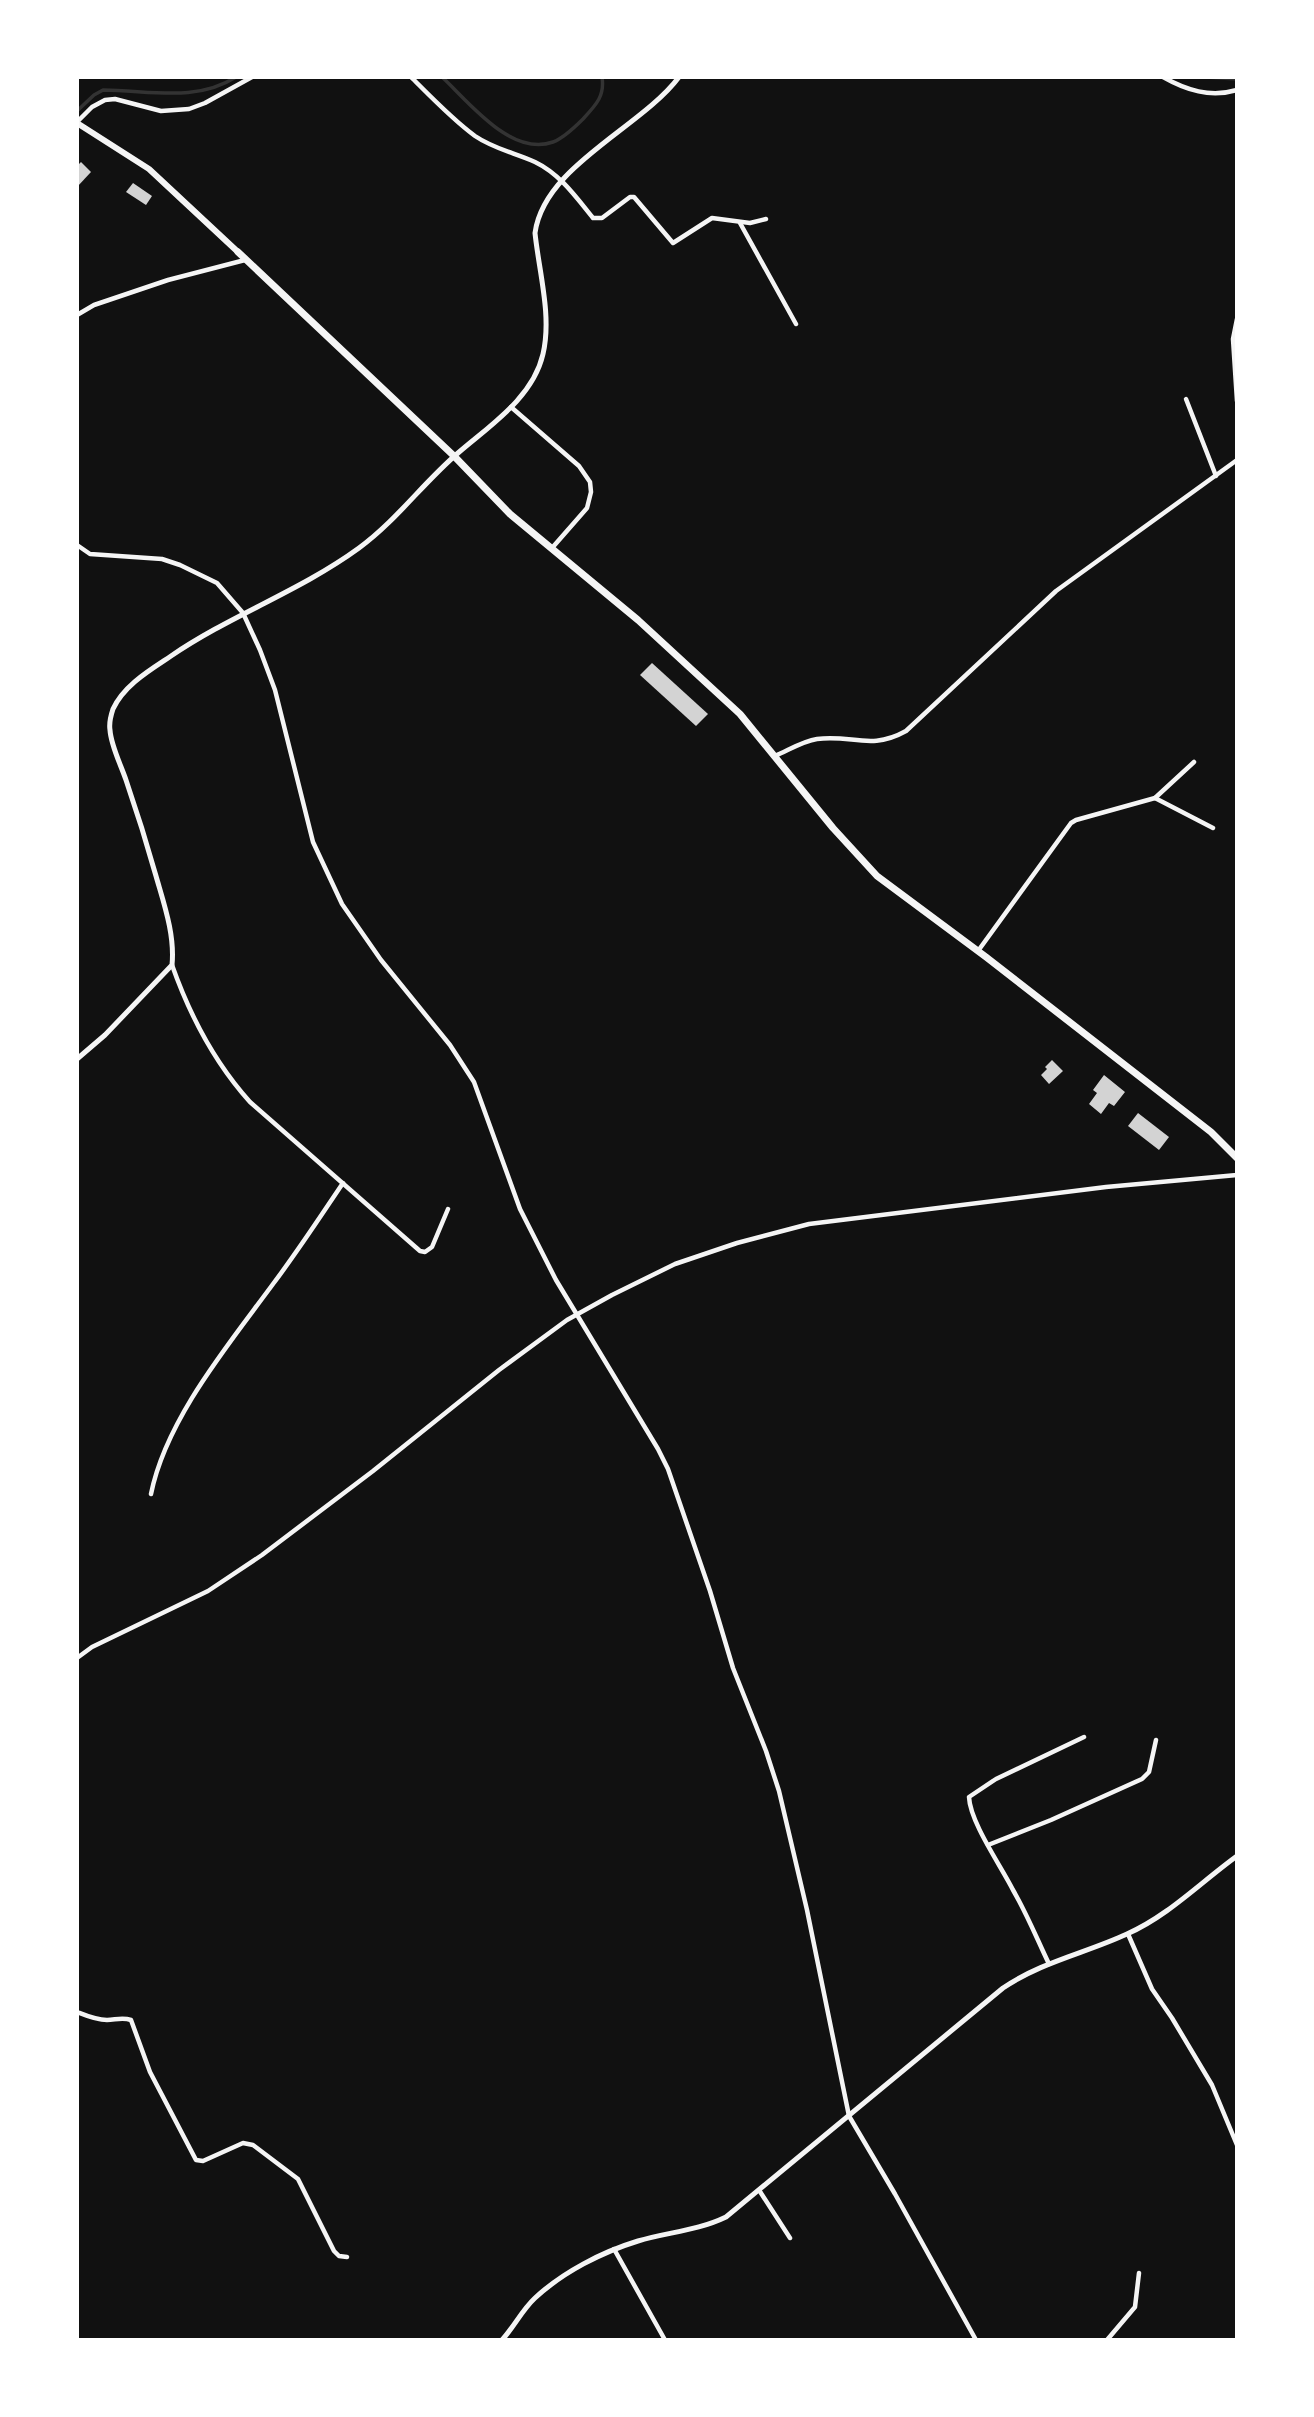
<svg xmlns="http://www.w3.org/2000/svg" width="1314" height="2417" viewBox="0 0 1314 2417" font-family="'Noto Sans',sans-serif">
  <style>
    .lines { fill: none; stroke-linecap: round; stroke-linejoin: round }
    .stream { stroke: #333; stroke-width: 3.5 }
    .building { fill: #d3d3d3 }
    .minor { stroke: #f5f5f5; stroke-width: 4.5 }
    .tertiary { stroke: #f5f5f5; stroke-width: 5 }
    .secondary { stroke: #f5f5f5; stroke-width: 6 }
    .primary { stroke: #f5f5f5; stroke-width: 7 }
  </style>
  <rect width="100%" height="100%" fill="#111"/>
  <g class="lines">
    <!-- stream -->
    <g class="stream">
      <path d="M 442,77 C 469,102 511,157 553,142 C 564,138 575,127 583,119 C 596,105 605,96 602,77"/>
      <path d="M 1205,77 L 1237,79"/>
      <path d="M 77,111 L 94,95 L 103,90 C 149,90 195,103 236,77"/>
    </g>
  </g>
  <!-- building -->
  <g class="building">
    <path d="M 81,162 L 91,172 L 77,187 L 77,166 Z"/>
    <path d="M 133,183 L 152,196 L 146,205 L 126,192 Z"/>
    <path d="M 652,663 L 708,714 L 696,726 L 640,675 Z"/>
    <path d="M 1052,1060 L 1063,1071 L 1049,1084 L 1041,1075 L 1047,1069 L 1045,1067 Z"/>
    <path d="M 1104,1075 L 1125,1092 L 1114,1106 L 1109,1103 L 1101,1114 L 1089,1104 L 1097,1093 L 1093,1090 Z"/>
    <path d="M 1138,1113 L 1169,1137 L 1159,1150 L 1128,1126 Z"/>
  </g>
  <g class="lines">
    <!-- minor -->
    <g class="minor">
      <path d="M 411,77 C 431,97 453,120 475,136 C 494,149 515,153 535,162 C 560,174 576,197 593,218 L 602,218 L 630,197 L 634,197 L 673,243 L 712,218 L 750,223 L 766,219"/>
      <path d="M 1163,77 C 1186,90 1210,98 1237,90"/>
      <path d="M 77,122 L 92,107 L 105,100 L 115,99 L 161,111 L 189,109 L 205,103 L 252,77"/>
      <path d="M 740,223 L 796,324"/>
      <path d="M 77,315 L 94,305 L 168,280 L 245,260"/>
      <path d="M 1237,319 L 1233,339 L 1237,401"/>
      <path d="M 1186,399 L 1216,476"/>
      <path d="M 511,407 L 579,466 L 590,482 L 591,492 L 587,508 L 552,548"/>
      <path d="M 77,545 L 90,554 L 162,559 L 180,565 L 217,583 L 243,613 L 260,650 L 275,690 L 313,842 L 342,904 L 381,960 L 450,1045 L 474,1082 L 520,1209 L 556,1280 L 658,1449 L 668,1469 L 710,1591 L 733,1668 L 766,1751 L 779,1791 L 807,1910 L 849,2116 L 895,2194 L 976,2340"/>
      <path d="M 775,756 C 789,750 803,741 817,739 C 852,734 870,751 906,731 L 1056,591 L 1237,460"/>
      <path d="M 1155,798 L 1194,762"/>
      <path d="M 978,951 L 1071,823 L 1076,820 L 1155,798 L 1213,828"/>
      <path d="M 172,965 C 190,1016 214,1062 250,1102 L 420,1251 L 425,1252 L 432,1247 L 448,1209"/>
      <path d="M 151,1494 C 166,1419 229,1344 273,1284 C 298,1251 320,1217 343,1183"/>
      <path d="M 77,1658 L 92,1647 L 208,1591 L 262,1555 L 373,1471 L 499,1370 L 567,1320 L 612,1295 L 675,1264 L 737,1243 L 809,1224 L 1106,1187 L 1237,1175"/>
      <path d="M 988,1845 L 1051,1820 L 1142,1779 L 1149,1772 L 1156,1740"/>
      <path d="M 1128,1934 L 1152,1989 L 1172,2018 L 1212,2085 L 1237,2145"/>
      <path d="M 1049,1964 C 1037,1939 1027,1914 1013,1890 C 1001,1866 970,1822 969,1797 L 996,1779 L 1084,1737"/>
      <path d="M 77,2012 C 87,2016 96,2020 107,2020 C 115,2020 122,2017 131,2020 L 150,2072 L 196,2160 L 203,2161 L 243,2143 L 253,2145 L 298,2179 L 334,2251 L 339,2256 L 347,2257"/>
      <path d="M 759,2190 L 790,2238"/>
      <path d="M 614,2249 L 665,2340"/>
      <path d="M 1107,2340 L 1135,2307 L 1139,2273"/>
    </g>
    <!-- tertiary -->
    <g class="tertiary">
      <path d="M 77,1059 L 105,1035 L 172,965 C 175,935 164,904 156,876 C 147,844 137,812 126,780 C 121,765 111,746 110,730 C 109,724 111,715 113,709 C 124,685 150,670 171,656 C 231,615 300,591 359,548 C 396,521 423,483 458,453 C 489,426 533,398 543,354 C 552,316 539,272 535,233 C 544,166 641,128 679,77"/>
      <path d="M 502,2340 C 514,2327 522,2310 535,2298 C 563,2272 602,2252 638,2241 C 668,2232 697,2231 726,2217 L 1003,1988 C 1041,1962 1086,1953 1127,1934 C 1168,1916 1201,1882 1237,1856"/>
    </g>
    <!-- secondary -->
    <path class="secondary" d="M 77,123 L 149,169 L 238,252"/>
    <!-- primary -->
    <path class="primary" d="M 238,252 L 454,456 L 510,514 L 638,620 L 740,714 L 833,828 L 877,876 L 986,957 L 1211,1132 L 1237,1158"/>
  </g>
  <!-- border -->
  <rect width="1314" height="2417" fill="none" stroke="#ffffff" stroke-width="158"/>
</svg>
